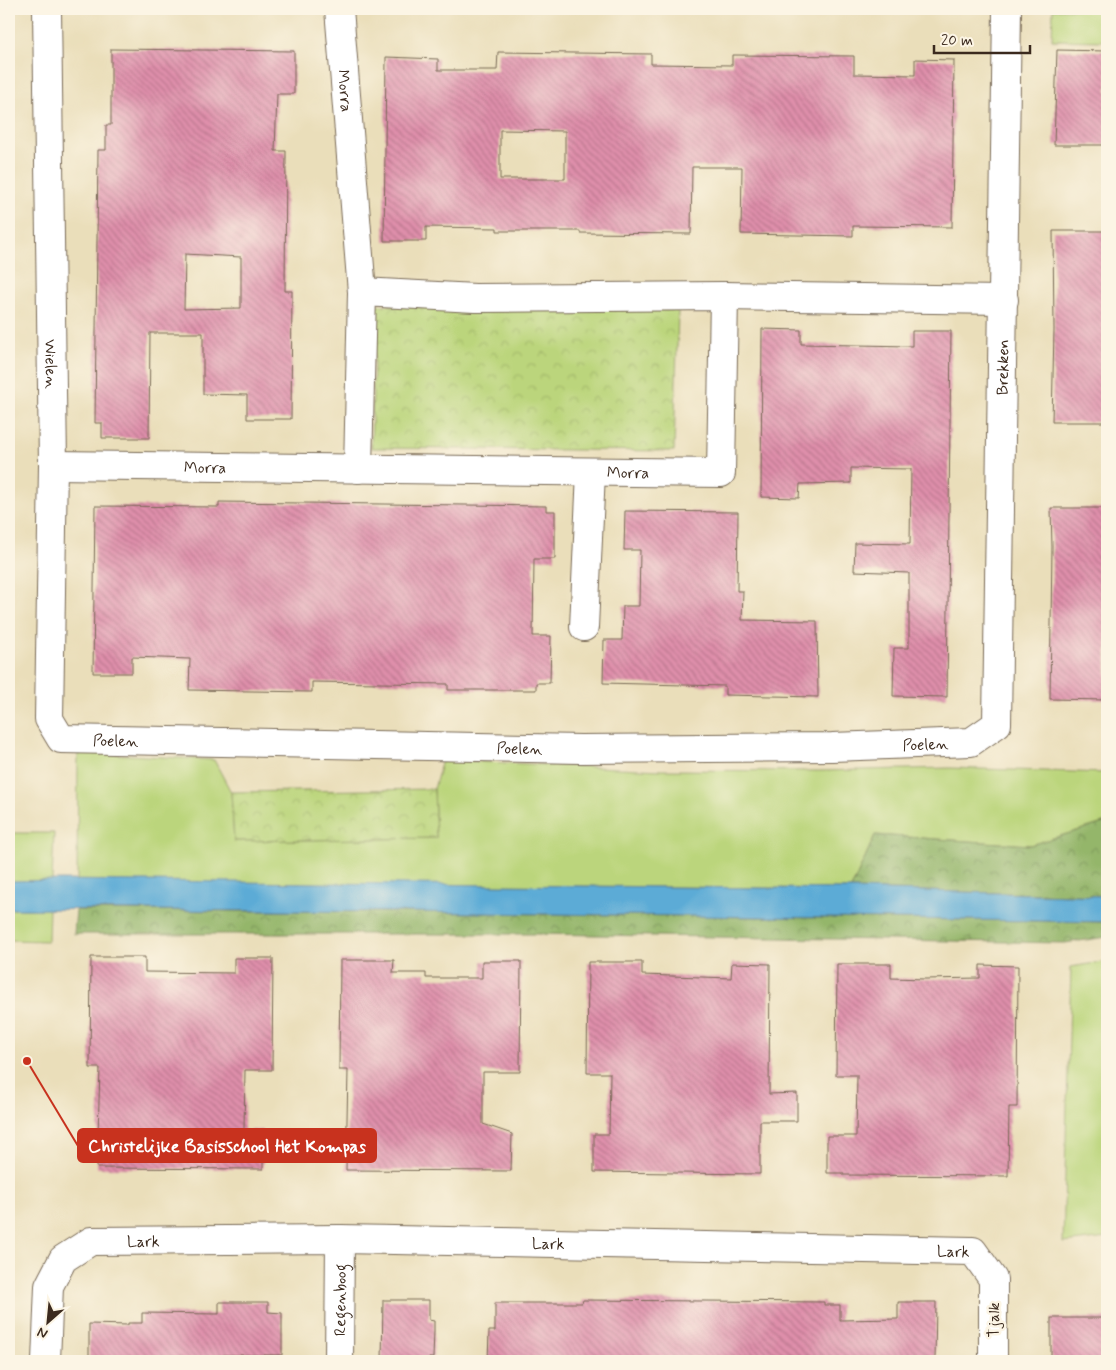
<svg xmlns="http://www.w3.org/2000/svg" width="1116" height="1370" viewBox="0 0 1116 1370" font-family="Mynerve,sans-serif">
  <style>
    .green { fill: #bbd57b; stroke: #7b804c }
    .forest { fill: url(#forest-crowns); stroke: #687044 }
    .park { fill: url(#park-crowns); stroke: #7b804c }
    .water { fill: #5cabd6; stroke: #4c6a7a }
    .building { fill: url(#building-back-hatch); fill-rule: evenodd }
    .lines { fill: none; stroke-linecap: round; stroke-linejoin: round }
    .minor-casing { stroke: #786955; stroke-width: 30 }
    .minor { stroke: #fff; stroke-width: 28 }
    .labels { text-anchor: middle; stroke-width: 5; stroke-linejoin: round; paint-order: stroke }
    .street-label { font-size: 16px; fill: #3b2a1e; stroke: #fcf5e5 }
    .leader { fill: none; stroke: #c8321e; stroke-width: 2 }
    .callout-dot { fill: #c8321e; stroke: #fcf5e5; stroke-width: 2 }
    .callout { fill: #c8321e; stroke: #c8321e; stroke-width: 2 }
    .callout-label { font-size: 18px; text-anchor: middle; font-weight: bold; fill: #fff }
  </style>
  <defs>
    <pattern id="forest-crowns" width="20" height="18" patternUnits="userSpaceOnUse" patternTransform="scale(1.25)"><rect width="20" height="18" fill="#94b66b"/><path d="M2 6a3 3 0 1 1 6 0M12 15a3 3 0 1 1 6 0" fill="none" stroke="#7a9457"/></pattern>
    <pattern id="park-crowns" width="20" height="18" patternUnits="userSpaceOnUse" patternTransform="scale(1.25)"><rect width="20" height="18" fill="#bbd57b"/><path d="M2 6a3 3 0 1 1 6 0M12 15a3 3 0 1 1 6 0" fill="none" stroke="#a2b76a"/></pattern>
    <pattern id="building-back-hatch" width="6" height="6" patternUnits="userSpaceOnUse" patternTransform="scale(1.25)"><rect width="6" height="6" fill="#df8fab"/><path d="M-1 5l2 2M0 0l6 6M5-1l2 2" fill="none" stroke="#b6758b"/></pattern>
  </defs>
  <rect width="100%" height="100%" fill="#fcf5e5"/>
  <filter id="ink" filterUnits="userSpaceOnUse"><feTurbulence type="fractalNoise" baseFrequency=".02" numOctaves="2"/><feDisplacementMap in="SourceGraphic" scale="10" xChannelSelector="R" yChannelSelector="G"/><feConvolveMatrix kernelMatrix="1 2 1 2 8 2 1 2 1" color-interpolation-filters="sRGB"/></filter>
  <filter id="wash" filterUnits="userSpaceOnUse"><feTurbulence type="fractalNoise" baseFrequency=".0096" numOctaves="4" result="noise"/><feDisplacementMap in="SourceGraphic" scale="20" xChannelSelector="R" yChannelSelector="G"/><feGaussianBlur stdDeviation="1.12" result="paint"/><feColorMatrix in="noise" values="0 0 0 0 0 0 0 0 0 0 0 0 0 0 0 0 0 1.4 0 .05"/><feComposite in="paint" operator="in"/></filter>
  <g filter="url(#wash)">
    <rect width="100%" height="100%" fill="#eadeba"/>
    <!-- green -->
    <g class="green">
      <path d="M 1053,9 L 1107,9 L 1107,41 L 1052,40 Z"/>
      <path d="M 78,752 L 214,760 L 231,792 L 234,841 L 436,838 L 434,789 L 442,760 L 661,770 L 819,771 L 950,768 L 1107,773 L 1107,822 L 1030,845 L 875,835 L 851,889 L 77,881 Z"/>
      <path d="M 9,833 L 54,833 L 52,881 L 9,881 Z"/>
      <path d="M 9,909 L 49,909 L 48,941 L 9,940 Z"/>
      <path d="M 1107,961 L 1107,1238 L 1063,1243 L 1071,967 Z"/>
    </g>
    <!-- forest -->
    <g class="forest">
      <path d="M 1107,822 L 1107,896 L 851,889 L 875,835 L 1030,845 Z"/>
      <path d="M 76,910 L 409,912 L 1107,922 L 1107,937 L 1065,943 L 538,934 L 74,934 Z"/>
    </g>
    <!-- park -->
    <g class="park">
      <path d="M 376,305 L 678,310 L 674,451 L 371,448 Z"/>
      <path d="M 434,789 L 436,838 L 234,841 L 231,792 Z"/>
    </g>
    <!-- water -->
    <path class="water" d="M 62,880 L 851,889 L 1107,896 L 1107,922 L 409,912 L 9,909 L 9,881 Z"/>
    <g id="blocks">
      <!-- building -->
      <g class="building">
        <path d="M 111,49 L 294,51 L 294,94 L 277,94 L 275,151 L 286,151 L 285,291 L 292,291 L 291,419 L 247,419 L 247,395 L 203,394 L 203,333 L 150,333 L 149,438 L 102,438 L 102,423 L 95,423 L 98,150 L 106,150 L 106,125 L 111,125 ZM 185,254 L 241,257 L 241,308 L 184,309 Z"/>
        <path d="M 1057,50 L 1107,51 L 1107,145 L 1054,145 Z"/>
        <path d="M 498,52 L 651,54 L 651,64 L 732,65 L 732,55 L 854,56 L 854,74 L 915,75 L 915,59 L 954,60 L 952,227 L 853,226 L 853,236 L 741,234 L 742,167 L 692,167 L 691,234 L 580,233 L 580,231 L 497,231 L 497,228 L 426,227 L 426,241 L 384,241 L 386,57 L 438,59 L 438,70 L 497,70 ZM 500,130 L 565,131 L 565,179 L 500,179 Z"/>
        <path d="M 1053,231 L 1107,231 L 1107,422 L 1052,422 L 1054,330 Z"/>
        <path d="M 762,329 L 801,330 L 801,344 L 912,346 L 912,331 L 951,331 L 947,697 L 893,696 L 894,648 L 909,648 L 909,573 L 854,571 L 855,543 L 910,544 L 911,469 L 851,468 L 851,483 L 800,484 L 799,498 L 761,497 Z"/>
        <path d="M 219,502 L 546,506 L 546,511 L 555,511 L 555,559 L 534,559 L 533,636 L 551,636 L 550,683 L 536,683 L 536,690 L 448,690 L 448,684 L 312,682 L 312,692 L 189,690 L 190,659 L 132,657 L 132,673 L 93,673 L 95,506 L 219,507 Z"/>
        <path d="M 1051,508 L 1107,508 L 1107,700 L 1050,699 L 1052,547 Z"/>
        <path d="M 625,511 L 738,512 L 737,591 L 743,591 L 742,620 L 817,621 L 818,697 L 725,695 L 725,686 L 603,683 L 604,640 L 622,640 L 623,606 L 639,606 L 640,550 L 624,550 Z"/>
        <path d="M 91,957 L 145,957 L 145,972 L 234,973 L 234,958 L 273,958 L 272,1070 L 245,1070 L 244,1130 L 263,1130 L 263,1169 L 97,1168 L 100,1068 L 90,1068 Z"/>
        <path d="M 340,960 L 394,960 L 393,973 L 426,973 L 426,978 L 482,978 L 482,961 L 521,961 L 520,1072 L 483,1072 L 483,1124 L 512,1134 L 511,1171 L 346,1170 L 348,1070 L 339,1070 Z"/>
        <path d="M 588,962 L 642,962 L 642,975 L 731,978 L 732,963 L 770,964 L 769,1094 L 797,1093 L 797,1121 L 760,1121 L 760,1174 L 594,1172 L 594,1134 L 609,1134 L 610,1073 L 587,1073 Z"/>
        <path d="M 837,964 L 891,964 L 891,978 L 925,979 L 980,978 L 980,965 L 1018,966 L 1017,1107 L 1009,1107 L 1008,1176 L 843,1175 L 843,1173 L 827,1173 L 827,1136 L 856,1136 L 857,1075 L 836,1075 Z"/>
        <path d="M 383,1300 L 429,1300 L 429,1320 L 434,1321 L 434,1331 L 433,1358 L 429,1358 L 429,1361 L 382,1361 Z"/>
        <path d="M 583,1300 L 824,1302 L 824,1305 L 840,1305 L 840,1320 L 898,1319 L 898,1302 L 936,1302 L 935,1361 L 488,1361 L 489,1331 L 495,1331 L 495,1303 L 582,1303 Z"/>
        <path d="M 219,1302 L 268,1302 L 268,1312 L 282,1313 L 282,1355 L 223,1355 L 223,1361 L 89,1361 L 89,1324 L 128,1325 L 128,1323 L 142,1323 L 142,1313 L 219,1314 Z"/>
        <rect x="1051" y="1318" width="56" height="43"/>
      </g>
    </g>
  </g>
  <g filter="url(#ink)">
    <use href="#blocks" fill-opacity="0" stroke="#786955" stroke-width="1"/>
    <g class="lines">
      <defs>
        <g id="minor">
          <path id="s1" d="M 47,9 L 53,465 L 49,719 L 61,739 L 581,749 L 832,747 L 971,742 L 997,724 L 1007,9"/>
          <path id="s2" d="M 339,9 L 362,292 L 358,469"/>
          <path d="M 362,292 L 475,298 L 724,296 L 1004,300"/>
          <path id="s3" d="M 53,465 L 721,473 L 724,296"/>
          <path d="M 584,627 L 591,472"/>
          <path id="s4" d="M 46,1361 L 49,1286 L 63,1259 L 91,1241 L 340,1239 L 973,1251 L 993,1279 L 993,1361"/>
          <path id="s5" d="M 339,1361 L 340,1239"/>
        </g>
      </defs>
      <!-- minor casing -->
      <use href="#minor" class="minor-casing"/>
      <!-- minor -->
      <use href="#minor" class="minor"/>
    </g>
  </g>
  <g class="labels">
    <!-- street labels -->
    <g class="street-label">
      <text dy="6" stroke="none"><textPath href="#s2" startOffset="82">Morra</textPath></text>
      <text dy="6" stroke="none"><textPath href="#s1" startOffset="355">Wielen</textPath></text>
      <text dy="6" stroke="none"><textPath href="#s1" startOffset="2032">Brekken</textPath></text>
      <text dy="6" stroke="none"><textPath href="#s3" startOffset="152">Morra</textPath></text>
      <text dy="6" stroke="none"><textPath href="#s3" startOffset="575">Morra</textPath></text>
      <text dy="6" stroke="none"><textPath href="#s1" startOffset="788">Poelen</textPath></text>
      <text dy="6" stroke="none"><textPath href="#s1" startOffset="1598">Poelen</textPath></text>
      <text dy="6" stroke="none"><textPath href="#s1" startOffset="1192">Poelen</textPath></text>
      <text dy="6" stroke="none"><textPath href="#s4" startOffset="191">Lark</textPath></text>
      <text dy="6" stroke="none"><textPath href="#s4" startOffset="596">Lark</textPath></text>
      <text dy="6" stroke="none"><textPath href="#s4" startOffset="1001">Lark</textPath></text>
      <text dy="6" stroke="none"><textPath href="#s5" startOffset="61">Regenboog</textPath></text>
      <text transform="translate(993 1320) rotate(-90)" y="6">Tjalk</text>
    </g>
  </g>
  <!-- callouts -->
  <path class="leader" d="M27 1061L78 1146"/>
  <circle class="callout-dot" cx="27" cy="1061" r="5"/>
  <rect class="callout" x="78" y="1129" width="298" height="33" rx="5"/>
  <g class="callout-label">
    <text x="227" y="1152">Christelijke Basisschool Het Kompas</text>
  </g>
  <!-- margin -->
  <rect width="1116" height="1370" fill="none" stroke="#fcf5e5" stroke-width="30"/>
  <!-- north arrow -->
  <g transform="translate(48 1322) rotate(207)" stroke="#fcf5e5" stroke-width="4" paint-order="stroke">
  <path d="M0-4L9 19L0 12L-9 19Z" fill="#3b2a1e"/>
  <text y="-8" font-size="14" font-weight="bold" text-anchor="middle" fill="#3b2a1e">N</text>
  </g>
  <!-- scale -->
  <path d="M934 45v8h96v-8" fill="none" stroke="#3b2a1e" stroke-width="2.5"/>
  <text x="941" y="45" font-size="15" fill="#3b2a1e" stroke="#fcf5e5" stroke-width="4" paint-order="stroke">20 m</text>
</svg>
